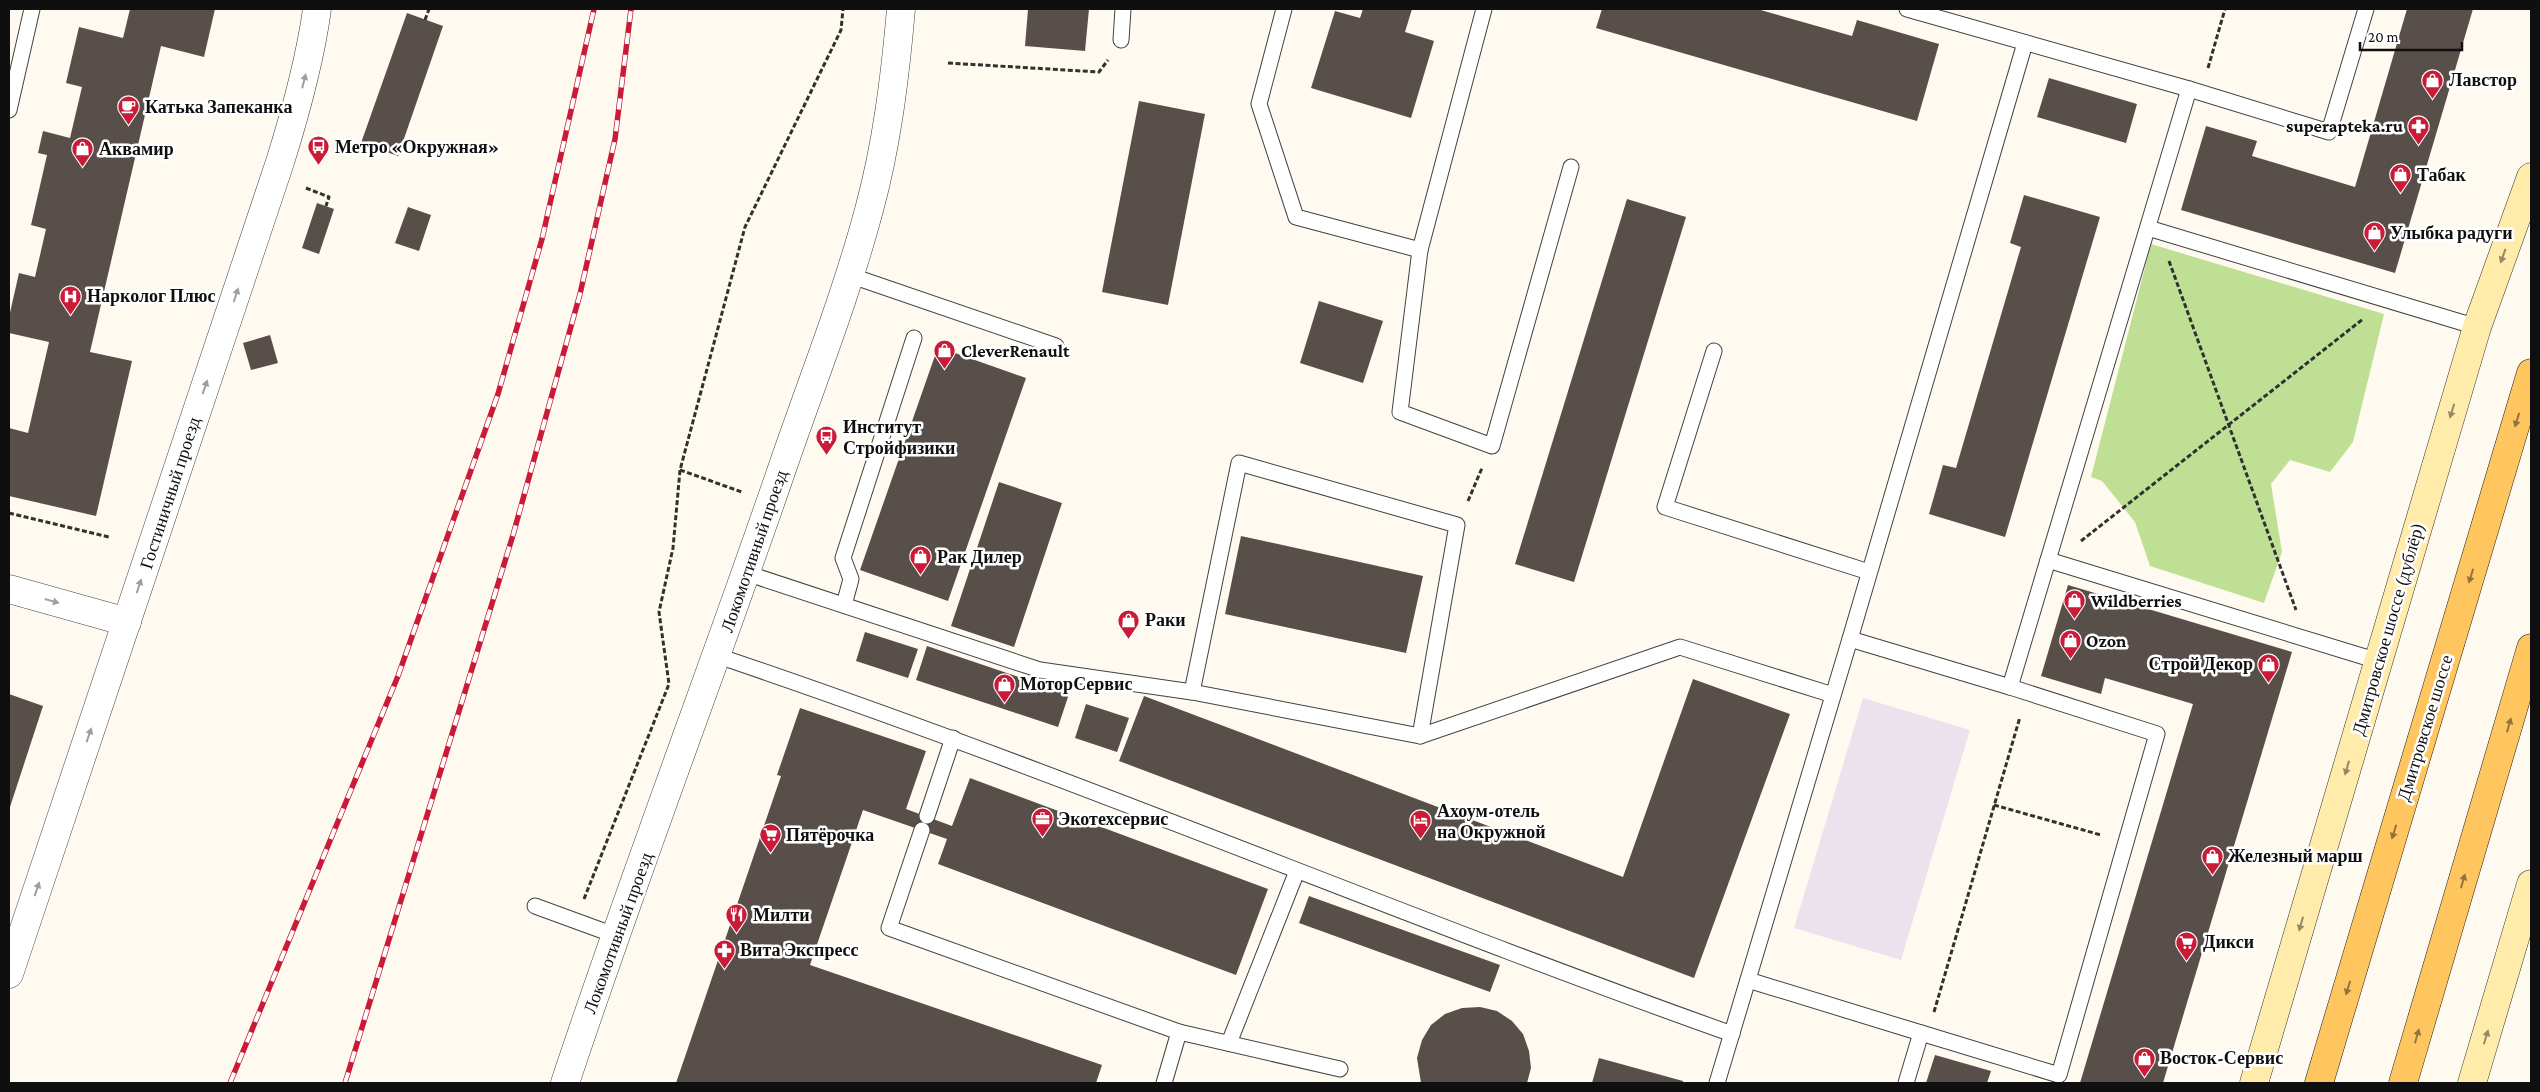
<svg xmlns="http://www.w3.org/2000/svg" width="2540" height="1092" viewBox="0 0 2540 1092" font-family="'Crimson Pro',serif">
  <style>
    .industrial { fill: #ebe2ee }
    .forest { fill: #bfe094 }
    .building { fill: #584e4a }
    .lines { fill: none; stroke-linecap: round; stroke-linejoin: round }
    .service-casing { stroke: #424242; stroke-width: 17 }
    .minor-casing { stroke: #424242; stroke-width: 29 }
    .tertiary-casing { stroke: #424242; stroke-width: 29 }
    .secondary-casing { stroke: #313131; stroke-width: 29 }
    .primary-casing { stroke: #202020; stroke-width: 29 }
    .path { stroke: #313131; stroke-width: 3; stroke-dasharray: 5 2.5; stroke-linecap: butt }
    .service { stroke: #fff; stroke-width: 15 }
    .minor { stroke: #fff; stroke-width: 28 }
    .tertiary { stroke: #fff; stroke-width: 28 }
    .secondary { stroke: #ffecab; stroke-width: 28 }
    .primary { stroke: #ffc660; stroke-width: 28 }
    .rail-casing { stroke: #cb1a37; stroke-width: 5.5 }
    .rail { stroke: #fff; stroke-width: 4; stroke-dasharray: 11; stroke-linecap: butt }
    .oneway { fill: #9f9f9f }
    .oneway2 { fill: #938965 }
    .oneway3 { fill: #93743c }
    .labels { text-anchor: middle; stroke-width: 5; stroke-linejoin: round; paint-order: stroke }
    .poi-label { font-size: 18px; font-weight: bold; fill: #0f0f0f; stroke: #fff; text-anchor: start }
    .street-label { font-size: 18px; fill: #0f0f0f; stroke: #fff }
  </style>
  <rect width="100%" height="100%" fill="#fffaf0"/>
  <!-- industrial -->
  <path class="industrial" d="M 1863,698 L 1970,730 L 1901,960 L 1794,928 Z"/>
  <!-- forest -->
  <path class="forest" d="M 2151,244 L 2384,314 L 2353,442 L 2330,472 L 2290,460 L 2271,484 L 2282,552 L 2264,603 L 2150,566 L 2135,522 L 2102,481 L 2091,477 Z"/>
  <!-- building -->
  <g class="building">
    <path d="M 130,9 L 215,9 L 204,57 L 161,46 L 90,352 L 132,361 L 96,516 L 9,496 L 9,428 L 28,433 L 49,342 L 9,333 L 9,317 L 19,273 L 35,277 L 46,229 L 31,225 L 47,155 L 38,153 L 43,131 L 70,138 L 82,87 L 66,83 L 79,27 L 123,38 Z"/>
    <path d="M 1028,9 L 1089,9 L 1085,51 L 1025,46 Z"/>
    <path d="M 1363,9 L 1412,9 L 1405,32 L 1434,41 L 1411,118 L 1311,88 L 1335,11 L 1360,18 Z"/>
    <path d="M 1602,9 L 1757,9 L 1852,36 L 1857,20 L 1939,44 L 1917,121 L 1596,28 Z"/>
    <path d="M 2407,9 L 2473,9 L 2395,273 L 2181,210 L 2206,126 L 2257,141 L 2252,156 L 2355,187 Z"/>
    <path d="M 407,13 L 443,26 L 398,156 L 361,143 Z"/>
    <path d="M 2049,78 L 2137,104 L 2126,143 L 2037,117 Z"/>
    <path d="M 1139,101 L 1205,114 L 1168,305 L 1102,292 Z"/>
    <path d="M 2024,195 L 2100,217 L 2005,537 L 1929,514 L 1943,465 L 1956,468 L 2021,247 L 2010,243 Z"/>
    <path d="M 1627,199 L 1686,217 L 1574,582 L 1515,564 Z"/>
    <path d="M 317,203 L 334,209 L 319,254 L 302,248 Z"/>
    <path d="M 408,207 L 431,215 L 419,251 L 395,243 Z"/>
    <path d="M 1319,301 L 1383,321 L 1363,383 L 1300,363 Z"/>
    <path d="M 270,335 L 278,363 L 251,370 L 243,343 Z"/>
    <path d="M 938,347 L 1026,378 L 948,601 L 860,570 Z"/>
    <path d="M 999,482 L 1062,503 L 1014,647 L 951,626 Z"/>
    <path d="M 1241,536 L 1423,576 L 1406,653 L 1225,614 Z"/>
    <path d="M 2068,585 L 2292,652 L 2163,1083 L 2080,1083 L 2193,704 L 2105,678 L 2101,694 L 2041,676 Z"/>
    <path d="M 865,632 L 918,649 L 908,678 L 856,661 Z"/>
    <path d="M 927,646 L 1069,694 L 1058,727 L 916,680 Z"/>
    <path d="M 1693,679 L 1790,714 L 1694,978 L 1119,761 L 1144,696 L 1623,877 Z"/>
    <path d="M 9,694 L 43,706 L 9,810 Z"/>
    <path d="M 1086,704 L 1129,718 L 1117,752 L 1075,738 Z"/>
    <path d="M 800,708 L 926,751 L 906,809 L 952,826 L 970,778 L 1268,889 L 1236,975 L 938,864 L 947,839 L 863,810 L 810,965 L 1102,1065 L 1096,1083 L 676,1083 L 781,776 L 777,775 Z"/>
    <path d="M 1309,896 L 1500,965 L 1490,992 L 1299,923 Z"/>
    <path d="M 1480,1007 L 1497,1011 L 1512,1021 L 1523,1034 L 1529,1051 L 1531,1068 L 1527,1083 L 1421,1083 L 1417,1058 L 1422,1040 L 1431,1025 L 1445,1014 L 1462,1008 Z"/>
    <path d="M 1935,1055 L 1991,1071 L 1987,1083 L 1926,1083 Z"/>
    <path d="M 1599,1058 L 1683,1081 L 1683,1083 L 1592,1083 Z"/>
  </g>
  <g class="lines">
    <defs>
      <g id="service">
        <path d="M 1284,9 L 1259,104 L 1296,217 L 1420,250 L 1484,9"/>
        <path d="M 1907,9 L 2189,89"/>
        <path d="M 1121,40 L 1123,9"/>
        <path d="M 9,110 L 32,9"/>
        <path d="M 2148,228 L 2477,327"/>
        <path d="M 1420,250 L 1400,412 L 1492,446 L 1571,167"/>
        <path d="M 849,275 L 1056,346"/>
        <path d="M 1714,351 L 1665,507 L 1869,572"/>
        <path d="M 2048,560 L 2378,661"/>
        <path d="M 746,573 L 1040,670 L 1192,692 L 1420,736 L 1680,647 L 1833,695"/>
        <path d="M 844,605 L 851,579 L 843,558 L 914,338"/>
        <path d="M 1850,639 L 2010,687 L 2189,89 L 2329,132 L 2366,9"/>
        <path d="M 718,656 C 1060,771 1392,913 1732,1034"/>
        <path d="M 1192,692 L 1239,463 L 1457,525 L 1420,736"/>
        <path d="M 927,816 L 953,738"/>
        <path d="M 922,830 L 889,928 L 1179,1032 L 1164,1083"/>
        <path d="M 535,906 L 617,936"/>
        <path d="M 1748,980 L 1921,1033"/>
        <path d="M 1179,1032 L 1340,1069"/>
        <path d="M 1229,1043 L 1297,871"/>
        <path d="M 1717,1083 L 1850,639 L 2025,43"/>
        <path d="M 1906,1083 L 1921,1033 L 2059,1075 L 2157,734 L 2010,687"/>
      </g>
      <g id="minor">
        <path d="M 9,589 L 127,622"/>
        <path d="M 9,974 L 280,162 C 296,111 310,61 317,9"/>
      </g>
      <path id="tertiary" d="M 565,1083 C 634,875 713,670 784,463 C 813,379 846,296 869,210 C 887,144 895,77 901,9"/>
      <g id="secondary">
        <path d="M 2254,1083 L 2477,327 L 2531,177"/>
        <path d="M 2472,1083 L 2531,884"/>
      </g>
      <g id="primary">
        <path d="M 2319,1083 L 2531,373"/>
        <path d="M 2403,1083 L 2531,648"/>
      </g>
    </defs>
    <!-- service casing -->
    <use href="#service" class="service-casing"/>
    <!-- minor casing -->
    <use href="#minor" class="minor-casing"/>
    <!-- tertiary casing -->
    <use href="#tertiary" class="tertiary-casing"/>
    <!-- secondary casing -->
    <use href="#secondary" class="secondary-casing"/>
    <!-- primary casing -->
    <use href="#primary" class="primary-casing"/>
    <!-- path -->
    <g class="path">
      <path d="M 425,20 L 429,9"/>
      <path d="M 948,63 L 1099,72 L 1108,60"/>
      <path d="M 2208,68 L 2225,9"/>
      <path d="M 306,188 L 329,197 L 326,206"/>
      <path d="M 2169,261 L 2296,610"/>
      <path d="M 680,470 L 742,492"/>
      <path d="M 1468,501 L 1482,468"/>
      <path d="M 9,513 L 109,537"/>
      <path d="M 2081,541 L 2363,319"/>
      <path d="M 1994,805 L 2101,835"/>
      <path d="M 584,899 L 669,684 L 659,612 L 673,548 L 680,470 L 745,227 L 841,30 L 843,9"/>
      <path d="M 1934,1012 L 2020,717"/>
    </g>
    <!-- service -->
    <use href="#service" class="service"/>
    <!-- minor -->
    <use href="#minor" class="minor"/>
    <!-- tertiary -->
    <use href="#tertiary" class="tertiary"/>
    <!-- secondary -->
    <use href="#secondary" class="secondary"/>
    <!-- primary -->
    <use href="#primary" class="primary"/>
    <defs>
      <g id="rail">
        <path d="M 230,1083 L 398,676 L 498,394 L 542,239 L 594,9"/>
        <path d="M 345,1083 L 513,535 L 580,294 L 615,139 L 631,9"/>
      </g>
    </defs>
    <!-- rail casing -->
    <use href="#rail" class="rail-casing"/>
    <!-- rail -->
    <use href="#rail" class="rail"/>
  </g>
  <!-- one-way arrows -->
  <defs><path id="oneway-solid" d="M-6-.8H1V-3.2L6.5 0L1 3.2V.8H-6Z" transform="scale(1.25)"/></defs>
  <g class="oneway">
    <use href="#oneway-solid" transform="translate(304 81) rotate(-76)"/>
    <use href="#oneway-solid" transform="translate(236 295) rotate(-72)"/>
    <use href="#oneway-solid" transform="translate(205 387) rotate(-71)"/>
    <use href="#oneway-solid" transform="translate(139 586) rotate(-72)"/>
    <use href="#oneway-solid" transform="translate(52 601) rotate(16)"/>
    <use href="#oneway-solid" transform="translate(89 735) rotate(-71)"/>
    <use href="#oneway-solid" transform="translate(37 889) rotate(-71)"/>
  </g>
  <g class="oneway2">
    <use href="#oneway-solid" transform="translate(2503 256) rotate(110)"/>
    <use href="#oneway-solid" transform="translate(2452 411) rotate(107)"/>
    <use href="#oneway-solid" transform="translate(2347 768) rotate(106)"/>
    <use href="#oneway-solid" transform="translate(2301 924) rotate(106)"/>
    <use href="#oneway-solid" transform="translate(2486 1037) rotate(-73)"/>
  </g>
  <g class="oneway3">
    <use href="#oneway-solid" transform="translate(2517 420) rotate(107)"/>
    <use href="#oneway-solid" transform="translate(2471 576) rotate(107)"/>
    <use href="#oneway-solid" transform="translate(2509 725) rotate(-74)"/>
    <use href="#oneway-solid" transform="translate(2394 832) rotate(107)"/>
    <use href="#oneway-solid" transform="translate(2463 881) rotate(-74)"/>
    <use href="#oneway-solid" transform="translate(2348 988) rotate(107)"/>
    <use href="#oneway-solid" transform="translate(2417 1036) rotate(-74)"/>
  </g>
  <!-- icons -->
  <defs>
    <symbol id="shop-pin" viewBox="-11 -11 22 30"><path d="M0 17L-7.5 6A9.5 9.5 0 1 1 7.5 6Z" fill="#cb1a37" stroke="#fff"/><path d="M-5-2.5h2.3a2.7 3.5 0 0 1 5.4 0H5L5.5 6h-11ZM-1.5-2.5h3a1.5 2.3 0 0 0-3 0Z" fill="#fff"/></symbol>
    <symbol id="cafe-pin" viewBox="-11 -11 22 30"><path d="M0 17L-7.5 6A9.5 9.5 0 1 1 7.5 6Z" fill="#cb1a37" stroke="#fff"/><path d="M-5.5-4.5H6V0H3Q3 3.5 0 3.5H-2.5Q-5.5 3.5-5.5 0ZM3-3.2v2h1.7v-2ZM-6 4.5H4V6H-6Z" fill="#fff"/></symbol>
    <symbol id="pharmacy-pin" viewBox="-11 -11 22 30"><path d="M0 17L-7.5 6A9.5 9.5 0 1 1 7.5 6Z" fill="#cb1a37" stroke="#fff"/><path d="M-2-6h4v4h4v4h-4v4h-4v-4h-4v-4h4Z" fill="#fff"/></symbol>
    <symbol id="bus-pin" viewBox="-11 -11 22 30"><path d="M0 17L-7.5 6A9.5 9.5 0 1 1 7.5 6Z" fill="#cb1a37" stroke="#fff"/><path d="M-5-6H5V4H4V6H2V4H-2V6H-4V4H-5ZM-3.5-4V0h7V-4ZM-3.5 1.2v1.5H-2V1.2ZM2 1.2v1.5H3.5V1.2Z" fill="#fff"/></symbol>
    <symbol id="hospital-pin" viewBox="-11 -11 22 30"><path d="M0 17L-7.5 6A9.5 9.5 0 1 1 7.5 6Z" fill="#cb1a37" stroke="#fff"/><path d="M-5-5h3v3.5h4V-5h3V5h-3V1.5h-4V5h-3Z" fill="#fff"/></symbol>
    <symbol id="office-pin" viewBox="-11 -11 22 30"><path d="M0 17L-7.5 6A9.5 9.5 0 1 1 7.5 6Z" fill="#cb1a37" stroke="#fff"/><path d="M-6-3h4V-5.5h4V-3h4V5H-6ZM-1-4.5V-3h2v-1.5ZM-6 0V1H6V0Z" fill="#fff"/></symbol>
    <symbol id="hotel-pin" viewBox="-11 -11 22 30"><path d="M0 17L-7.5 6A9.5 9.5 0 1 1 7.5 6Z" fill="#cb1a37" stroke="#fff"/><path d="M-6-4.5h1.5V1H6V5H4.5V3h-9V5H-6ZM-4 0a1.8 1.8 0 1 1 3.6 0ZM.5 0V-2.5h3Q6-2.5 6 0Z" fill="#fff"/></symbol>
    <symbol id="supermarket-pin" viewBox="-11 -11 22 30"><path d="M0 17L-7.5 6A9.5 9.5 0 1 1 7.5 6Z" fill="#cb1a37" stroke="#fff"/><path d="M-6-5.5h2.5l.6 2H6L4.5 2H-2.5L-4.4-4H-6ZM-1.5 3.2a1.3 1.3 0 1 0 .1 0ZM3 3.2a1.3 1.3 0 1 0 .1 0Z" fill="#fff"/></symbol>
    <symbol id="restaurant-pin" viewBox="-11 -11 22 30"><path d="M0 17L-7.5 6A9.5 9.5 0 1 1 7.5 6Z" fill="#cb1a37" stroke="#fff"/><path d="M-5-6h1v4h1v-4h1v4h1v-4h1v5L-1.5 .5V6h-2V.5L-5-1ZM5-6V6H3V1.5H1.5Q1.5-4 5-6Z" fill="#fff"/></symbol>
  </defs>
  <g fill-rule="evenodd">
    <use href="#shop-pin" x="2420" y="68" width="25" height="34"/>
    <use href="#cafe-pin" x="116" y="94" width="25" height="34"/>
    <use href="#pharmacy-pin" x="2406" y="114" width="25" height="34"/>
    <use href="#bus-pin" x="306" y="134" width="25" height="34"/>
    <use href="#shop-pin" x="70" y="136" width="25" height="34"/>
    <use href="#shop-pin" x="2388" y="162" width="25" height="34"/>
    <use href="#shop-pin" x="2362" y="220" width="25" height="34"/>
    <use href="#hospital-pin" x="58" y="284" width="25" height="34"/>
    <use href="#shop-pin" x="932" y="338" width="25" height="34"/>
    <use href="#bus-pin" x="814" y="424" width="25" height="34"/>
    <use href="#shop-pin" x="908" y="544" width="25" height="34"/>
    <use href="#shop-pin" x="2062" y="588" width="25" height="34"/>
    <use href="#shop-pin" x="1116" y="608" width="25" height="34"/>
    <use href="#shop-pin" x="2058" y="628" width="25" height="34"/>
    <use href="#shop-pin" x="2256" y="652" width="25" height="34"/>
    <use href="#shop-pin" x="992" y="672" width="25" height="34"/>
    <use href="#office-pin" x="1030" y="806" width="25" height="34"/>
    <use href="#hotel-pin" x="1408" y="808" width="25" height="34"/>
    <use href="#supermarket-pin" x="758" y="822" width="25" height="34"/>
    <use href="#shop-pin" x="2200" y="844" width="25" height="34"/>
    <use href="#restaurant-pin" x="724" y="902" width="25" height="34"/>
    <use href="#supermarket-pin" x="2174" y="930" width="25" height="34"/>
    <use href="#pharmacy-pin" x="712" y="938" width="25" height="34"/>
    <use href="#shop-pin" x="2132" y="1046" width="25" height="34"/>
  </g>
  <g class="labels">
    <!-- poi labels -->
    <g class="poi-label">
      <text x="2449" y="86">Лавстор</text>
      <text x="145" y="113">Катька Запеканка</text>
      <text x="2403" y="132" text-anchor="end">superapteka.ru</text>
      <text x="335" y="153">Метро «Окружная»</text>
      <text x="99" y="155">Аквамир</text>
      <text x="2417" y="181">Табак</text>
      <text x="2390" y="239">Улыбка радуги</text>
      <text x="87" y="302">Нарколог Плюс</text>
      <text x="961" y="357">CleverRenault</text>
      <text x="843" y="433">Институт<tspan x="843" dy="21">Стройфизики</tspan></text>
      <text x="937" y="563">Рак Дилер</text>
      <text x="2091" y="607">Wildberries</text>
      <text x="1145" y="626">Раки</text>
      <text x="2086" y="647">Ozon</text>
      <text x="2253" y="670" text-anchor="end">Строй Декор</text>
      <text x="1020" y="690">МоторСервис</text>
      <text x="1437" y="817">Ахоум-отель<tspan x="1437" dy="21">на Окружной</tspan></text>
      <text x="1058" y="825">Экотехсервис</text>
      <text x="786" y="841">Пятёрочка</text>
      <text x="2228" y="862">Железный марш</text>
      <text x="753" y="921">Милти</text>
      <text x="2203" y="948">Дикси</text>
      <text x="740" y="956">Вита Экспресс</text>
      <text x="2160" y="1064">Восток-Сервис</text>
    </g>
    <!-- street labels -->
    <g class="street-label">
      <text transform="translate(170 493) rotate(-72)" y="6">Гостиничный проезд</text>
      <text transform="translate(754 551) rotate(-71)" y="6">Локомотивный проезд</text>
      <text transform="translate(2388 629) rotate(-74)" y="6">Дмитровское шоссе (дублёр)</text>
      <text transform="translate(2425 728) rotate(-73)" y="6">Дмитровское шоссе</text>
      <text transform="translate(618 933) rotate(-70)" y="6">Локомотивный проезд</text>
    </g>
  </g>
  <!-- border -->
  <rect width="2540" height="1092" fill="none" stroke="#0f0f0f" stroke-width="20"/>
  <!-- scale -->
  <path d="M2360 42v8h102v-8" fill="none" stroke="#0f0f0f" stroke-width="2.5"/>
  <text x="2368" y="42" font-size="15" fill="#0f0f0f" stroke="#ffffff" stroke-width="4" paint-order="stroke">20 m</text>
</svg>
